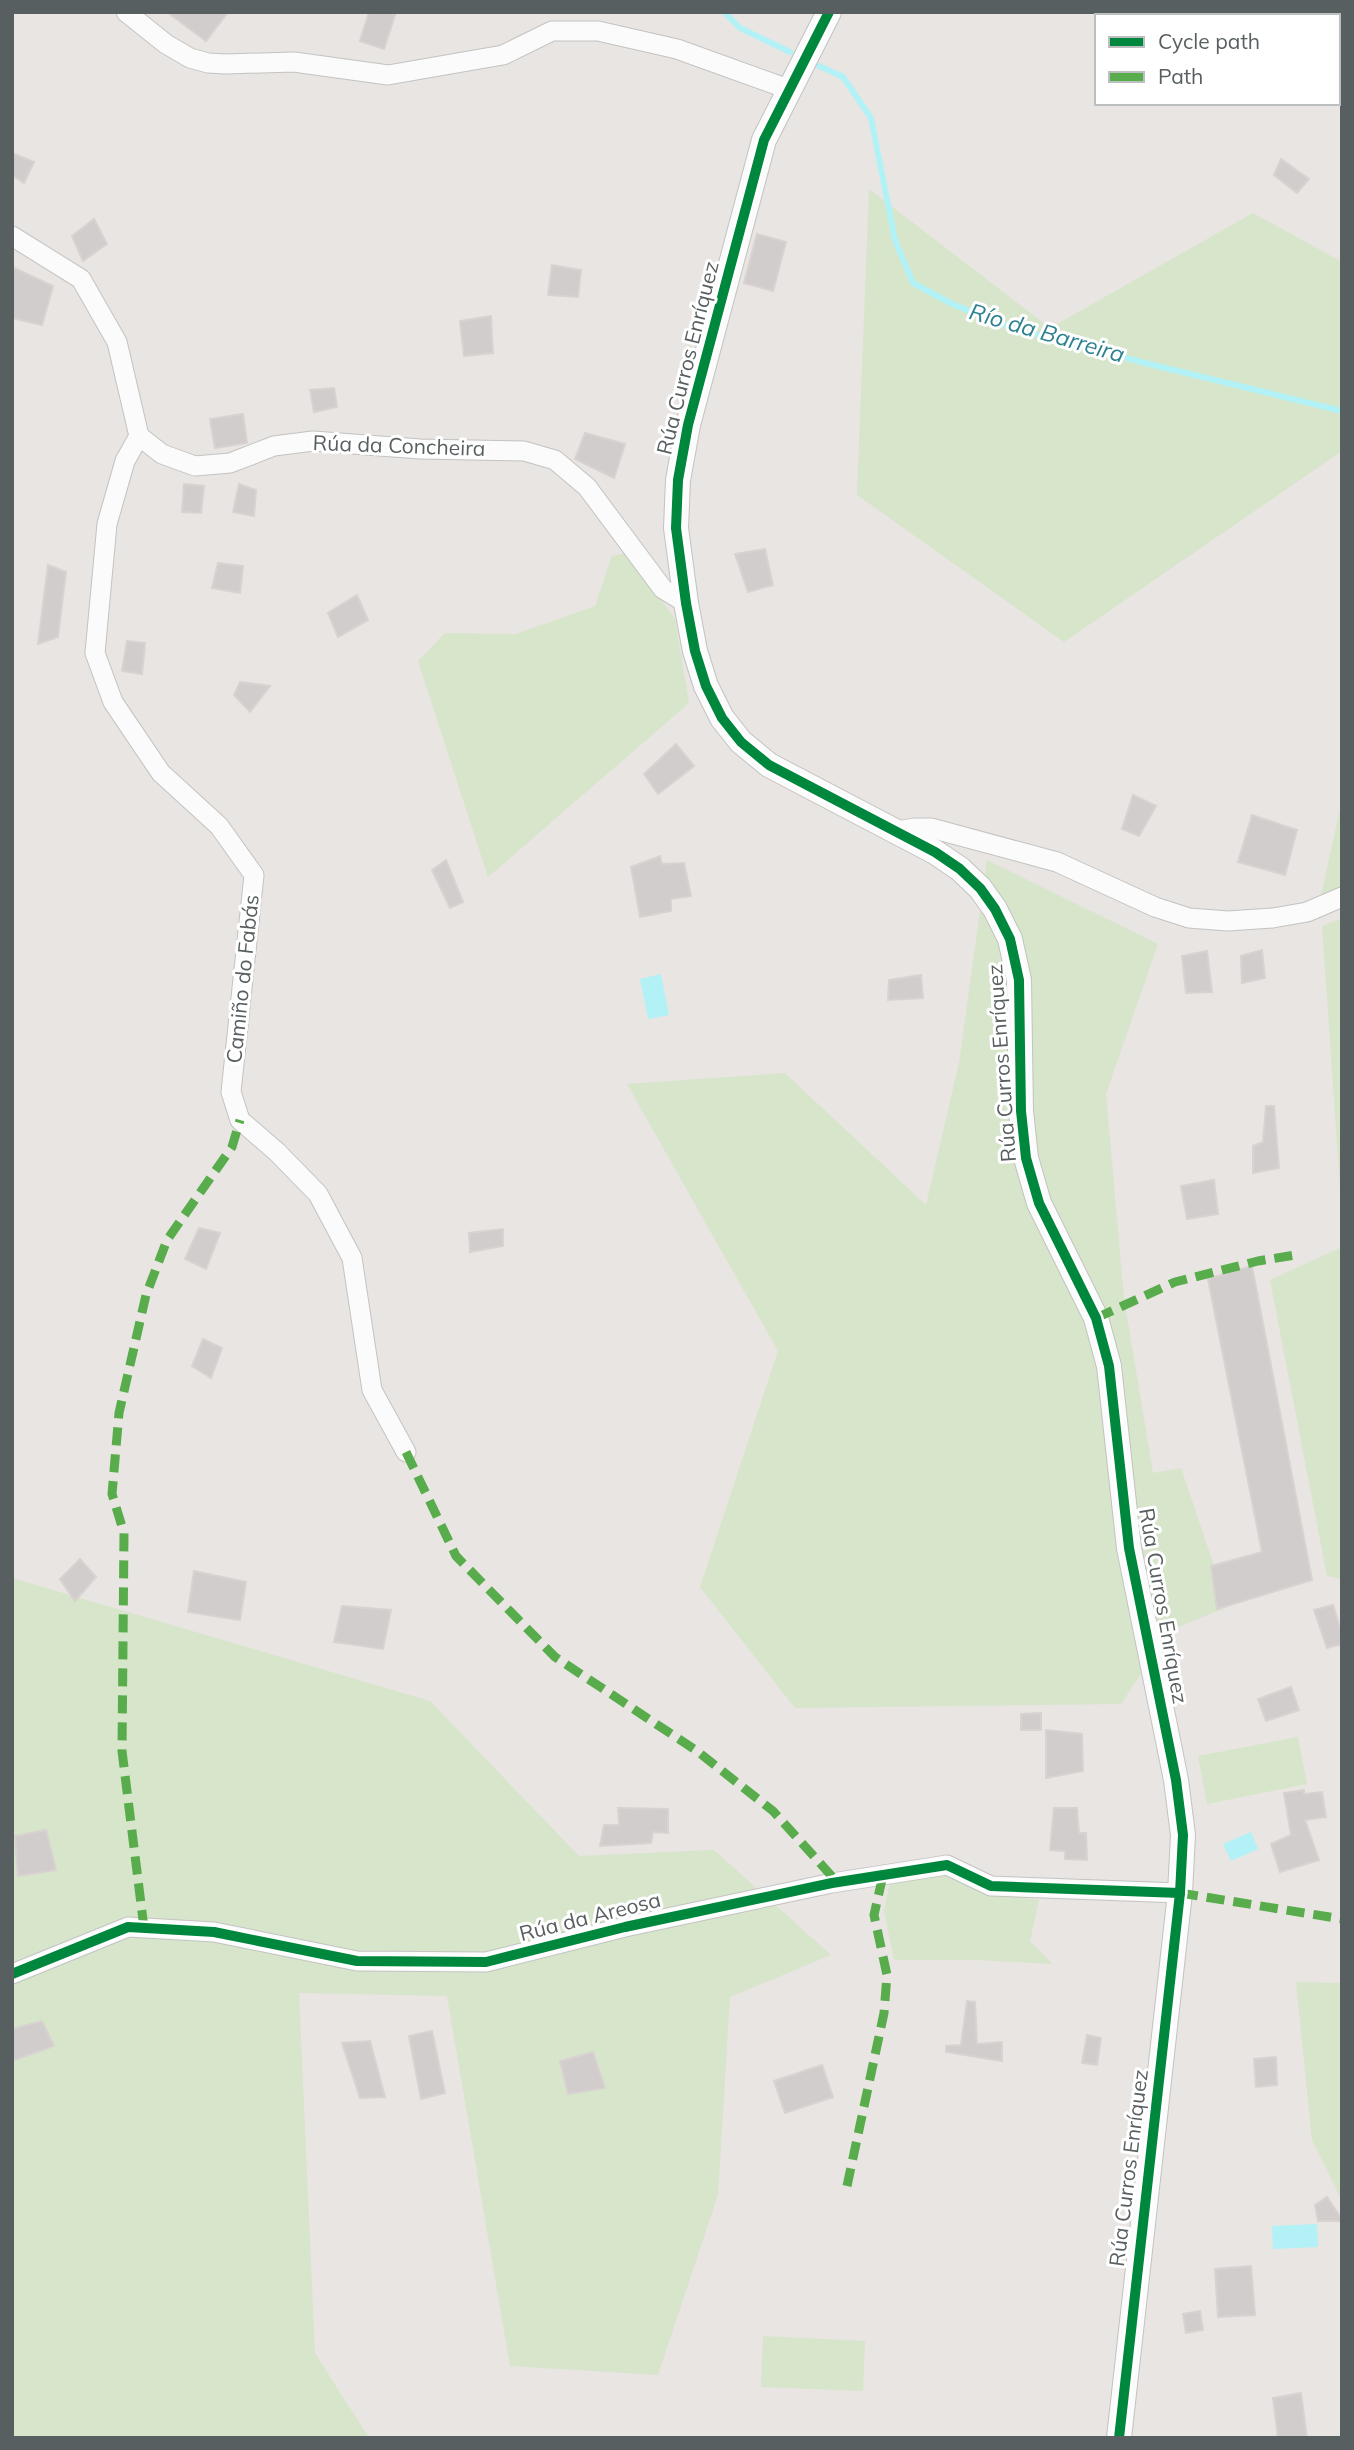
<svg xmlns="http://www.w3.org/2000/svg" width="1354" height="2450" viewBox="0 0 1354 2450" font-family="Mulish,sans-serif">
  <style>
    .green { fill: #d7e5cb }
    .water { fill: #b2f2f6 }
    .lines { fill: none; stroke-linecap: round; stroke-linejoin: round }
    .stream { stroke: #b2f2f6; stroke-width: 6 }
    .building { fill: #d0cdcc; stroke: #d8d3d1; stroke-width: 2 }
    .minor-casing { stroke: #c2c3c2; stroke-width: 21 }
    .tertiary-casing { stroke: #c2c3c2; stroke-width: 26 }
    .minor { stroke: #fcfbfb; stroke-width: 19 }
    .tertiary { stroke: #fcfbfb; stroke-width: 24 }
    .quiet { stroke: #58ac4b; stroke-width: 9; stroke-dasharray: 18 9; stroke-linecap: butt }
    .cycleway-casing { stroke: #fff; stroke-width: 15 }
    .cycleway { stroke: #00873e; stroke-width: 10 }
    .labels { text-anchor: middle; stroke-width: 6; stroke-linejoin: round; paint-order: stroke }
    .street-label { font-size: 21px; fill: #585f61; stroke: #fff }
    .water-label { font-size: 23px; font-style: italic; fill: #2e8190; stroke: #fff }
  </style>
  <rect width="100%" height="100%" fill="#e8e5e2"/>
  <!-- green -->
  <g class="green">
    <path d="M 869,189 L 1050,328 L 1253,213 L 1342,262 L 1342,451 L 1064,642 L 857,495 Z"/>
    <path d="M 627,553 L 675,619 L 689,703 L 488,877 L 418,661 L 445,633 L 516,634 L 595,606 L 612,556 Z"/>
    <path d="M 1342,800 L 1342,891 L 1320,900 Z"/>
    <path d="M 987,860 L 1158,944 L 1106,1094 L 1124,1298 L 1153,1473 L 1181,1468 L 1228,1607 L 1170,1630 L 1121,1704 L 795,1708 L 700,1587 L 778,1351 L 627,1084 L 785,1073 L 926,1205 L 959,1063 Z"/>
    <path d="M 1342,918 L 1342,1215 L 1322,926 Z"/>
    <path d="M 1342,1247 L 1342,1579 L 1327,1576 L 1270,1280 Z"/>
    <path d="M 12,1578 L 430,1701 L 579,1856 L 714,1850 L 831,1955 L 730,1997 L 718,2195 L 658,2375 L 510,2366 L 447,1996 L 299,1993 L 315,2353 L 369,2438 L 12,2438 Z"/>
    <path d="M 1298,1737 L 1307,1784 L 1207,1804 L 1198,1756 Z"/>
    <path d="M 944,1874 L 987,1893 L 1039,1900 L 1030,1941 L 1053,1964 L 977,1960 L 894,1960 L 884,1911 L 890,1882 Z"/>
    <path d="M 1296,1982 L 1342,1983 L 1342,2201 L 1312,2140 Z"/>
    <path d="M 763,2336 L 865,2341 L 863,2391 L 761,2387 Z"/>
  </g>
  <!-- water -->
  <g class="water">
    <path d="M 661,974 L 669,1015 L 648,1019 L 640,979 Z"/>
    <path d="M 1251,1832 L 1258,1849 L 1231,1861 L 1223,1844 Z"/>
    <path d="M 1317,2224 L 1318,2247 L 1273,2249 L 1272,2226 Z"/>
  </g>
  <g class="lines">
    <!-- stream -->
    <g class="stream">
      <path d="M 724,12 L 740,28 L 790,52"/>
      <path d="M 819,66 L 843,77 L 871,118 L 895,240 L 913,283 L 952,304 L 1016,329 L 1149,364 L 1342,411"/>
    </g>
  </g>
  <!-- building -->
  <g class="building">
    <path d="M 167,12 L 228,12 L 206,41 Z"/>
    <path d="M 369,12 L 396,12 L 384,49 L 360,41 Z"/>
    <path d="M 12,153 L 34,162 L 24,183 L 12,175 Z"/>
    <path d="M 1281,159 L 1309,179 L 1297,193 L 1274,175 Z"/>
    <path d="M 94,219 L 107,244 L 83,261 L 72,236 Z"/>
    <path d="M 757,234 L 786,242 L 773,291 L 744,283 Z"/>
    <path d="M 552,265 L 581,270 L 578,297 L 548,295 Z"/>
    <path d="M 12,267 L 53,286 L 42,325 L 12,318 Z"/>
    <path d="M 491,316 L 493,353 L 464,356 L 460,321 Z"/>
    <path d="M 334,388 L 337,407 L 314,412 L 310,390 Z"/>
    <path d="M 243,414 L 247,443 L 215,448 L 210,419 Z"/>
    <path d="M 585,433 L 625,444 L 614,478 L 575,459 Z"/>
    <path d="M 184,484 L 204,486 L 201,513 L 182,512 Z"/>
    <path d="M 239,484 L 256,490 L 254,516 L 233,512 Z"/>
    <path d="M 765,549 L 773,585 L 748,592 L 735,554 Z"/>
    <path d="M 218,563 L 243,566 L 240,593 L 212,588 Z"/>
    <path d="M 48,565 L 66,572 L 58,637 L 38,644 Z"/>
    <path d="M 357,595 L 368,620 L 338,637 L 328,613 Z"/>
    <path d="M 127,641 L 145,643 L 142,674 L 122,671 Z"/>
    <path d="M 240,682 L 270,686 L 250,712 L 234,695 Z"/>
    <path d="M 676,744 L 694,766 L 658,794 L 644,774 Z"/>
    <path d="M 1133,795 L 1156,806 L 1139,836 L 1122,829 Z"/>
    <path d="M 1252,815 L 1297,830 L 1285,875 L 1238,862 Z"/>
    <path d="M 660,856 L 662,864 L 684,863 L 691,896 L 671,899 L 671,911 L 640,917 L 631,867 Z"/>
    <path d="M 446,860 L 463,902 L 450,908 L 432,870 Z"/>
    <path d="M 1262,950 L 1265,978 L 1242,983 L 1241,956 Z"/>
    <path d="M 1207,951 L 1212,992 L 1186,993 L 1182,956 Z"/>
    <path d="M 921,975 L 923,998 L 888,1000 L 889,980 Z"/>
    <path d="M 1266,1106 L 1274,1106 L 1279,1168 L 1253,1173 L 1253,1146 L 1263,1142 Z"/>
    <path d="M 1214,1180 L 1218,1214 L 1187,1219 L 1181,1186 Z"/>
    <path d="M 199,1228 L 220,1233 L 206,1269 L 185,1259 Z"/>
    <path d="M 503,1229 L 503,1246 L 470,1252 L 469,1233 Z"/>
    <path d="M 1252,1266 L 1312,1580 L 1217,1609 L 1211,1566 L 1262,1552 L 1208,1279 Z"/>
    <path d="M 203,1339 L 222,1348 L 211,1378 L 192,1366 Z"/>
    <path d="M 80,1559 L 96,1577 L 75,1601 L 60,1579 Z"/>
    <path d="M 194,1571 L 246,1582 L 240,1620 L 188,1612 Z"/>
    <path d="M 1333,1605 L 1342,1635 L 1342,1644 L 1327,1648 L 1314,1610 Z"/>
    <path d="M 342,1606 L 391,1610 L 383,1649 L 334,1642 Z"/>
    <path d="M 1291,1687 L 1299,1710 L 1266,1721 L 1258,1699 Z"/>
    <path d="M 1041,1713 L 1041,1730 L 1021,1730 L 1021,1714 Z"/>
    <path d="M 1046,1730 L 1082,1734 L 1083,1771 L 1046,1778 Z"/>
    <path d="M 1304,1790 L 1304,1794 L 1322,1792 L 1326,1817 L 1305,1820 L 1319,1860 L 1280,1872 L 1271,1844 L 1291,1835 L 1284,1793 Z"/>
    <path d="M 618,1808 L 668,1809 L 668,1833 L 653,1832 L 651,1843 L 600,1846 L 604,1825 L 619,1825 Z"/>
    <path d="M 1054,1808 L 1077,1808 L 1079,1833 L 1086,1833 L 1087,1860 L 1065,1859 L 1065,1851 L 1050,1850 Z"/>
    <path d="M 46,1830 L 56,1870 L 18,1876 L 15,1836 Z"/>
    <path d="M 967,2001 L 975,2002 L 977,2044 L 1002,2042 L 1002,2061 L 946,2052 L 946,2046 L 961,2045 Z"/>
    <path d="M 42,2021 L 54,2046 L 12,2061 L 12,2029 Z"/>
    <path d="M 432,2031 L 445,2093 L 421,2099 L 409,2036 Z"/>
    <path d="M 1087,2035 L 1101,2038 L 1097,2065 L 1082,2063 Z"/>
    <path d="M 370,2041 L 385,2097 L 360,2098 L 342,2043 Z"/>
    <path d="M 593,2052 L 605,2088 L 568,2094 L 560,2061 Z"/>
    <path d="M 1276,2057 L 1277,2085 L 1256,2087 L 1254,2059 Z"/>
    <path d="M 822,2065 L 833,2097 L 785,2113 L 774,2081 Z"/>
    <path d="M 1327,2197 L 1342,2219 L 1342,2221 L 1318,2221 L 1315,2205 Z"/>
    <path d="M 1251,2266 L 1255,2315 L 1218,2317 L 1215,2269 Z"/>
    <path d="M 1200,2311 L 1203,2330 L 1186,2333 L 1183,2314 Z"/>
    <path d="M 1301,2393 L 1307,2438 L 1278,2438 L 1273,2398 Z"/>
  </g>
  <g class="lines">
    <defs>
      <g id="minor">
        <path d="M 126,12 L 166,44 L 190,58 L 208,63 L 225,64 L 294,62 L 388,75 L 503,55 L 552,31 L 598,31 L 677,49 L 788,89"/>
        <path d="M 12,236 L 81,279 L 117,342 L 139,436 L 162,454 L 195,466 L 230,463 L 274,446 L 313,441 L 420,449 L 524,451 L 555,460 L 587,487 L 663,589 L 686,603"/>
        <path d="M 139,436 L 125,461 L 107,524 L 95,653 L 113,702 L 161,773 L 219,826 L 254,875 L 231,1092 L 240,1120 L 277,1152 L 318,1194 L 352,1258 L 372,1390 L 406,1452"/>
        <path d="M 896,831 L 915,828 L 931,828 L 1057,862 L 1155,907 L 1189,918 L 1228,921 L 1273,918 L 1307,912 L 1342,897"/>
        <path d="M 12,1974 L 128,1927 L 214,1932 L 357,1961 L 486,1962 L 625,1927 L 832,1883 L 947,1865 L 991,1886 L 1180,1893"/>
      </g>
      <path id="tertiary" d="M 829,12 L 764,140 L 688,425 L 678,480 L 676,528 L 686,603 L 695,651 L 706,686 L 722,718 L 741,742 L 769,765 L 935,852 L 960,869 L 980,888 L 995,909 L 1010,939 L 1019,980 L 1021,1111 L 1026,1158 L 1039,1203 L 1096,1318 L 1109,1366 L 1129,1548 L 1176,1780 L 1183,1835 L 1180,1893 L 1119,2438"/>
    </defs>
    <!-- minor casing -->
    <use href="#minor" class="minor-casing"/>
    <!-- tertiary casing -->
    <use href="#tertiary" class="tertiary-casing"/>
    <!-- minor -->
    <use href="#minor" class="minor"/>
    <!-- tertiary -->
    <use href="#tertiary" class="tertiary"/>
    <!-- quiet -->
    <g class="quiet">
      <path d="M 1264,12 L 1267,16"/>
      <path d="M 1096,1318 L 1175,1282 L 1258,1261 L 1301,1254"/>
      <path d="M 406,1452 L 456,1556 L 555,1657 L 697,1751 L 773,1811 L 837,1882"/>
      <path d="M 1180,1893 L 1342,1919"/>
      <path d="M 144,1928 L 122,1751 L 124,1533 L 112,1494 L 119,1413 L 146,1295 L 167,1240 L 232,1147 L 240,1120"/>
      <path d="M 847,2186 L 884,2013 L 887,1975 L 874,1915 L 883,1875"/>
    </g>
    <defs>
      <g id="cycleway">
        <path d="M 829,12 L 764,140 L 688,425 L 678,480 L 676,528 L 686,603 L 695,651 L 706,686 L 722,718 L 741,742 L 769,765 L 935,852 L 960,869 L 980,888 L 995,909 L 1010,939 L 1019,980 L 1021,1111 L 1026,1158 L 1039,1203 L 1096,1318 L 1109,1366 L 1129,1548 L 1176,1780 L 1183,1835 L 1180,1893 L 1119,2438"/>
        <path d="M 12,1974 L 128,1927 L 214,1932 L 357,1961 L 486,1962 L 625,1927 L 832,1883 L 947,1865 L 991,1886 L 1180,1893"/>
      </g>
    </defs>
    <!-- cycleway casing -->
    <use href="#cycleway" class="cycleway-casing"/>
    <!-- cycleway -->
    <use href="#cycleway" class="cycleway"/>
  </g>
  <g class="labels">
    <!-- street labels -->
    <g class="street-label">
      <text transform="translate(688 358) rotate(-76)" y="7">Rúa Curros Enríquez</text>
      <text transform="translate(399 446) rotate(2)" y="7">Rúa da Concheira</text>
      <text transform="translate(243 979) rotate(-84)" y="7">Camiño do Fabás</text>
      <text transform="translate(1002 1063) rotate(-94)" y="7">Rúa Curros Enríquez</text>
      <text transform="translate(1163 1606) rotate(80)" y="7">Rúa Curros Enríquez</text>
      <text transform="translate(590 1917) rotate(-14)" y="7">Rúa da Areosa</text>
      <text transform="translate(1129 2168) rotate(-83)" y="7">Rúa Curros Enríquez</text>
    </g>
    <!-- water labels -->
    <g class="water-label">
      <text transform="translate(1047 333) rotate(16)" y="8">Río da Barreira</text>
    </g>
  </g>
  <!-- border -->
  <rect width="1354" height="2450" fill="none" stroke="#585f61" stroke-width="28"/>
  <!-- legend -->
  <rect x="1095" y="14" width="245" height="91" fill="#ffffff" stroke="#bcbfc0" stroke-width="2"/>
  <rect x="1109" y="37" width="35" height="10" fill="#00873e" stroke="#bcbfc0" stroke-width="2"/>
  <text x="1158" y="49" font-size="21" fill="#585f61">Cycle path</text>
  <rect x="1109" y="72" width="35" height="10" fill="#58ac4b" stroke="#bcbfc0" stroke-width="2"/>
  <text x="1158" y="84" font-size="21" fill="#585f61">Path</text>
</svg>
